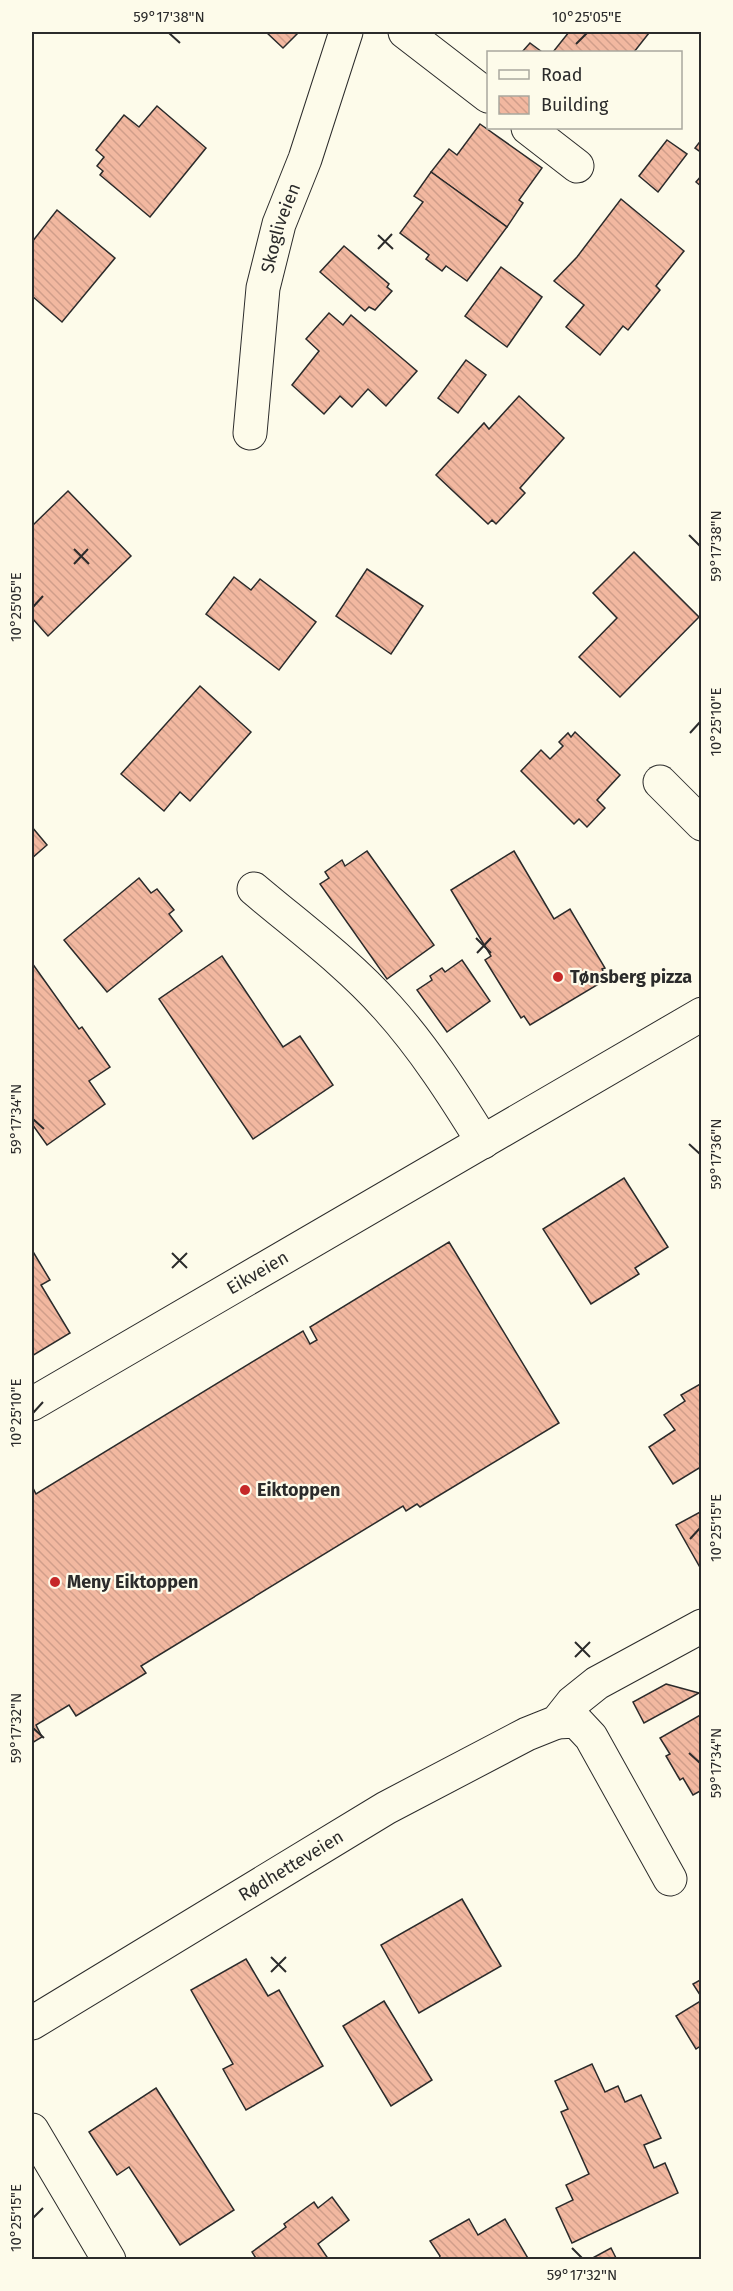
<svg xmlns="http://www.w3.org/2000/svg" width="733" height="2291" viewBox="0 0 733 2291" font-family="'Fira Sans',sans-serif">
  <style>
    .building { fill: url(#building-back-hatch); stroke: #2b2b2b; stroke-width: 1.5 }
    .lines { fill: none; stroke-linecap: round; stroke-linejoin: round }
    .street-casing { stroke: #2b2b2b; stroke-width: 35 }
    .secondary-casing { stroke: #2b2b2b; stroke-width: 35 }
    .street { stroke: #fdfbea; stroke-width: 33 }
    .secondary { stroke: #fdfbea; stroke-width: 33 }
    .ticks { fill: none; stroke: #2b2b2b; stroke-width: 2 }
    .poi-dot { fill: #c62828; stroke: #fdfbea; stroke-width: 2 }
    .labels { text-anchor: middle; stroke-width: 4.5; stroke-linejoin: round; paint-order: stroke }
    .street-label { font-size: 18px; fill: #2b2b2b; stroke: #fdfbea }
    .poi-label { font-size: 18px; font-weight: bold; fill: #2b2b2b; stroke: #fdfbea; text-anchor: start }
    .neatline { fill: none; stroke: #2b2b2b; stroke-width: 2 }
    .ticks-label { font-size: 15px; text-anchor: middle; fill: #2b2b2b }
  </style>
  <defs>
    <pattern id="building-back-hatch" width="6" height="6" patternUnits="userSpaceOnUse" patternTransform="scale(1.5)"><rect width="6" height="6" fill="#f2b8a0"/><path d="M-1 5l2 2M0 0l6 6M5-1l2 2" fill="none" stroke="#d09e8a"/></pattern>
  </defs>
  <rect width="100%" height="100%" fill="#fdfbea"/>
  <!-- building -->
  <g class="building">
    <path d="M 266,32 L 299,32 L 283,48 Z"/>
    <path d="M 569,32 L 647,32 L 649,33 L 634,52 L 553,52 Z"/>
    <path d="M 530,43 L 542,52 L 522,52 Z"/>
    <path d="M 157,106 L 206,148 L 150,217 L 100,175 L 103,171 L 97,166 L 104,157 L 96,150 L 124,115 L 139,127 Z"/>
    <path d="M 480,124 L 542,168 L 519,200 L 523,203 L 507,227 L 431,172 L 449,149 L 457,155 Z"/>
    <path d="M 702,139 L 702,153 L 695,148 Z"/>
    <path d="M 667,140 L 687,154 L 658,192 L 639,176 Z"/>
    <path d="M 431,172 L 507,227 L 467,281 L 446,266 L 442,271 L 426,259 L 429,255 L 400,233 L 423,202 L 414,196 Z"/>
    <path d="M 702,175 L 702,187 L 696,182 Z"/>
    <path d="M 621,199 L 684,251 L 656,286 L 660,290 L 628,330 L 623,326 L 600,355 L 566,327 L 584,305 L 554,281 L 577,257 Z"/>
    <path d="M 57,210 L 115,258 L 62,322 L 32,296 L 32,242 Z"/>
    <path d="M 344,246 L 389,284 L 387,287 L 392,291 L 375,310 L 369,307 L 365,311 L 320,272 Z"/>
    <path d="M 501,267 L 542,297 L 507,347 L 465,316 Z"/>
    <path d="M 329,313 L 343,325 L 351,315 L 417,371 L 386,406 L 368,389 L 352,407 L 340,396 L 324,414 L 292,385 L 319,351 L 306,339 Z"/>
    <path d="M 466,360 L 486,375 L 458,413 L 438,398 Z"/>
    <path d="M 519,396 L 564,438 L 520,488 L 525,493 L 496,524 L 492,520 L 488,524 L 436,475 L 484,423 L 489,429 Z"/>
    <path d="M 68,491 L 131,556 L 48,636 L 32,618 L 32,526 Z"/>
    <path d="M 634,552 L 699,617 L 620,697 L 579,657 L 617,618 L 593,593 Z"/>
    <path d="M 367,569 L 423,606 L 391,654 L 336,616 Z"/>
    <path d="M 234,577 L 251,590 L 260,579 L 316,622 L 279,670 L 206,614 Z"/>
    <path d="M 200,686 L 251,732 L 190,801 L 180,792 L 164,811 L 121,774 Z"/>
    <path d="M 575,732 L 620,775 L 597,800 L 605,808 L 587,827 L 579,819 L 574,824 L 521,771 L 541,750 L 550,759 L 563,746 L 559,742 L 568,733 L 571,737 Z"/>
    <path d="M 32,827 L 47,845 L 32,858 Z"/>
    <path d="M 367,851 L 434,945 L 387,979 L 320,884 L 329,878 L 325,872 L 342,860 L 345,866 Z"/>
    <path d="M 514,851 L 554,919 L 570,909 L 605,968 L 602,969 L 607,979 L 530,1025 L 524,1016 L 521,1018 L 485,960 L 491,956 L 451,890 Z"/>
    <path d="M 139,878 L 151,893 L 157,889 L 174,910 L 169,914 L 182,931 L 107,992 L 64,940 Z"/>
    <path d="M 222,956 L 283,1047 L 300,1036 L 333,1085 L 253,1139 L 159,999 Z"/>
    <path d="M 462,960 L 490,1001 L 447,1032 L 417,990 L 432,980 L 430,976 L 442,968 L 445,972 Z"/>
    <path d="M 32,963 L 79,1029 L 82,1027 L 110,1067 L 89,1081 L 105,1104 L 47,1145 L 32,1124 Z"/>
    <path d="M 624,1178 L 668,1247 L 635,1268 L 639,1274 L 591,1304 L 543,1229 Z"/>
    <path d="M 449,1242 L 559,1423 L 420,1507 L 417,1504 L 406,1511 L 403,1506 L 141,1666 L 146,1673 L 76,1716 L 69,1705 L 36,1725 L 42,1737 L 32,1743 L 32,1486 L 36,1494 L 303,1331 L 310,1344 L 317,1340 L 310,1327 Z"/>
    <path d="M 32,1250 L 50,1280 L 41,1285 L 70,1333 L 32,1356 Z"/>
    <path d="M 702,1383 L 702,1472 L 699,1468 L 673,1484 L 649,1447 L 675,1430 L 664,1415 L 685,1401 L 681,1395 Z"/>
    <path d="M 702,1511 L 702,1571 L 676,1525 Z"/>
    <path d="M 666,1684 L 699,1693 L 644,1723 L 633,1702 Z"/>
    <path d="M 702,1714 L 702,1790 L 693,1795 L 683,1778 L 680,1780 L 666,1756 L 670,1754 L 660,1738 Z"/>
    <path d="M 462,1899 L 501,1966 L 419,2013 L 381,1945 Z"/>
    <path d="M 246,1959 L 268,1996 L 279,1990 L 323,2066 L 246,2110 L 223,2069 L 233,2064 L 191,1990 Z"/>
    <path d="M 702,1979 L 702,1998 L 693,1984 Z"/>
    <path d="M 702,2000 L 702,2045 L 696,2049 L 676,2016 Z"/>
    <path d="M 384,2001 L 432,2080 L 391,2106 L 343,2026 Z"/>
    <path d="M 592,2064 L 605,2092 L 618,2086 L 625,2102 L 641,2095 L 661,2138 L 644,2145 L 654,2168 L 665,2163 L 678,2193 L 572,2243 L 556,2208 L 573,2200 L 566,2185 L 589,2174 L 561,2112 L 568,2109 L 555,2081 Z"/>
    <path d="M 156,2088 L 234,2210 L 180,2245 L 129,2167 L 117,2175 L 89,2132 Z"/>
    <path d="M 332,2197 L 349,2220 L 318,2244 L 329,2260 L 257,2260 L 252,2252 L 286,2227 L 284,2224 L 314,2202 L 318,2208 Z"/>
    <path d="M 469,2219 L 478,2235 L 505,2219 L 529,2260 L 439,2260 L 440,2256 L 430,2241 Z"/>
    <path d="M 611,2248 L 617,2260 L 589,2260 Z"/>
  </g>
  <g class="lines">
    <defs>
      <g id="street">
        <path d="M 405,32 L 488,96"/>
        <path d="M 528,128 L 577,166"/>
        <path id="s1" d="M 250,433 L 263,288 L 279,224 L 305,159 L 346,32"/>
        <path d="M 660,782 L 702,824"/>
        <path d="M 254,889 C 299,927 348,963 387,1007 C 424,1048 454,1095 483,1142"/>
        <path d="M 557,1722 L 576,1721 L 591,1737 L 670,1879"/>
        <path id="s2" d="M 32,2023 L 386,1808 L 527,1734 L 557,1722 L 572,1703 L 597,1683 L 702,1626"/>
        <path d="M 32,2130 L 109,2260"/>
      </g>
      <g id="secondary">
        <path id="s3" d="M 32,1404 L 702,1014"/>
      </g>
    </defs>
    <!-- street casing -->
    <use href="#street" class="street-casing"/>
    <!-- secondary casing -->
    <use href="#secondary" class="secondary-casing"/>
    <!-- street -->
    <use href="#street" class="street"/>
    <!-- secondary -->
    <use href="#secondary" class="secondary"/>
  </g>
  <!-- ticks -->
  <path class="ticks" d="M 169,33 L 180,43M 576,44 L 587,33M 378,235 L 393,249M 378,249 L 392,234M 689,535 L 700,546M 74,549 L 89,564M 74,564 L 88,549M 33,607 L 43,596M 690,733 L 700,722M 476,938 L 491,953M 477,953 L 491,938M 33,1119 L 44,1129M 689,1144 L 700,1154M 172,1253 L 187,1268M 172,1268 L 187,1253M 33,1413 L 43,1402M 690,1539 L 700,1528M 575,1642 L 590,1657M 575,1657 L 590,1642M 33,1728 L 44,1738M 689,1753 L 700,1763M 271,1957 L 286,1972M 271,1972 L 286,1957M 33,2218 L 43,2208M 572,2248 L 582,2258"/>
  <!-- markers -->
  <g class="poi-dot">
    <circle cx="558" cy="977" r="6"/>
    <circle cx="245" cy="1490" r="6"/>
    <circle cx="55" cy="1582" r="6"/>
  </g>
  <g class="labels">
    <!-- street labels -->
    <g class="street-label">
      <text dy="6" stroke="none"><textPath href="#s1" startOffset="208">Skogliveien</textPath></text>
      <text dy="6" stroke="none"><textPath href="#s3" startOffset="261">Eikveien</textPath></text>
      <text dy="6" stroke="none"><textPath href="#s2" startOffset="303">Rødhetteveien</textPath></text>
    </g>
    <!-- poi labels -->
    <g class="poi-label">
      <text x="570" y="983">Tønsberg pizza</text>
      <text x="257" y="1496">Eiktoppen</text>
      <text x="67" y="1588">Meny Eiktoppen</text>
    </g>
  </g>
  <!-- border -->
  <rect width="733" height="2291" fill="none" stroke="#fdfbea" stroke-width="66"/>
  <!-- legend -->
  <rect x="487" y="51" width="195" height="78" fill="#fdfbea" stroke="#a9a89e" stroke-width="1.5"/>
  <rect x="499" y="70" width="30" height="9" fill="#fdfbea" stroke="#a9a89e" stroke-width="1.5"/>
  <text x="541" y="81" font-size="18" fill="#2b2b2b">Road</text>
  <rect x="499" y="96" width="30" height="18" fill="url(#building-back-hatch)" stroke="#a9a89e" stroke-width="1.5"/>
  <text x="541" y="111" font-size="18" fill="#2b2b2b">Building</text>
  <rect x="33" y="33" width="667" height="2225" class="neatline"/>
  <g class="ticks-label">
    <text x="169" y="22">59°17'38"N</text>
    <text x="587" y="22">10°25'05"E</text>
    <text transform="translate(716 546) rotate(-90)" y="5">59°17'38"N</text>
    <text transform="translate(16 607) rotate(-90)" y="5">10°25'05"E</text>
    <text transform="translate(716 722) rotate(-90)" y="5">10°25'10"E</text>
    <text transform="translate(16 1119) rotate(-90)" y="5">59°17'34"N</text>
    <text transform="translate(716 1154) rotate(-90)" y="5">59°17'36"N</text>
    <text transform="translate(16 1413) rotate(-90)" y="5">10°25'10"E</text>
    <text transform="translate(716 1528) rotate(-90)" y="5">10°25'15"E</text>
    <text transform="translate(16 1728) rotate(-90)" y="5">59°17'32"N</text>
    <text transform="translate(716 1763) rotate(-90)" y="5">59°17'34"N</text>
    <text transform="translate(16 2218) rotate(-90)" y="5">10°25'15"E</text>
    <text x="582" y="2280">59°17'32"N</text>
  </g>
</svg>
